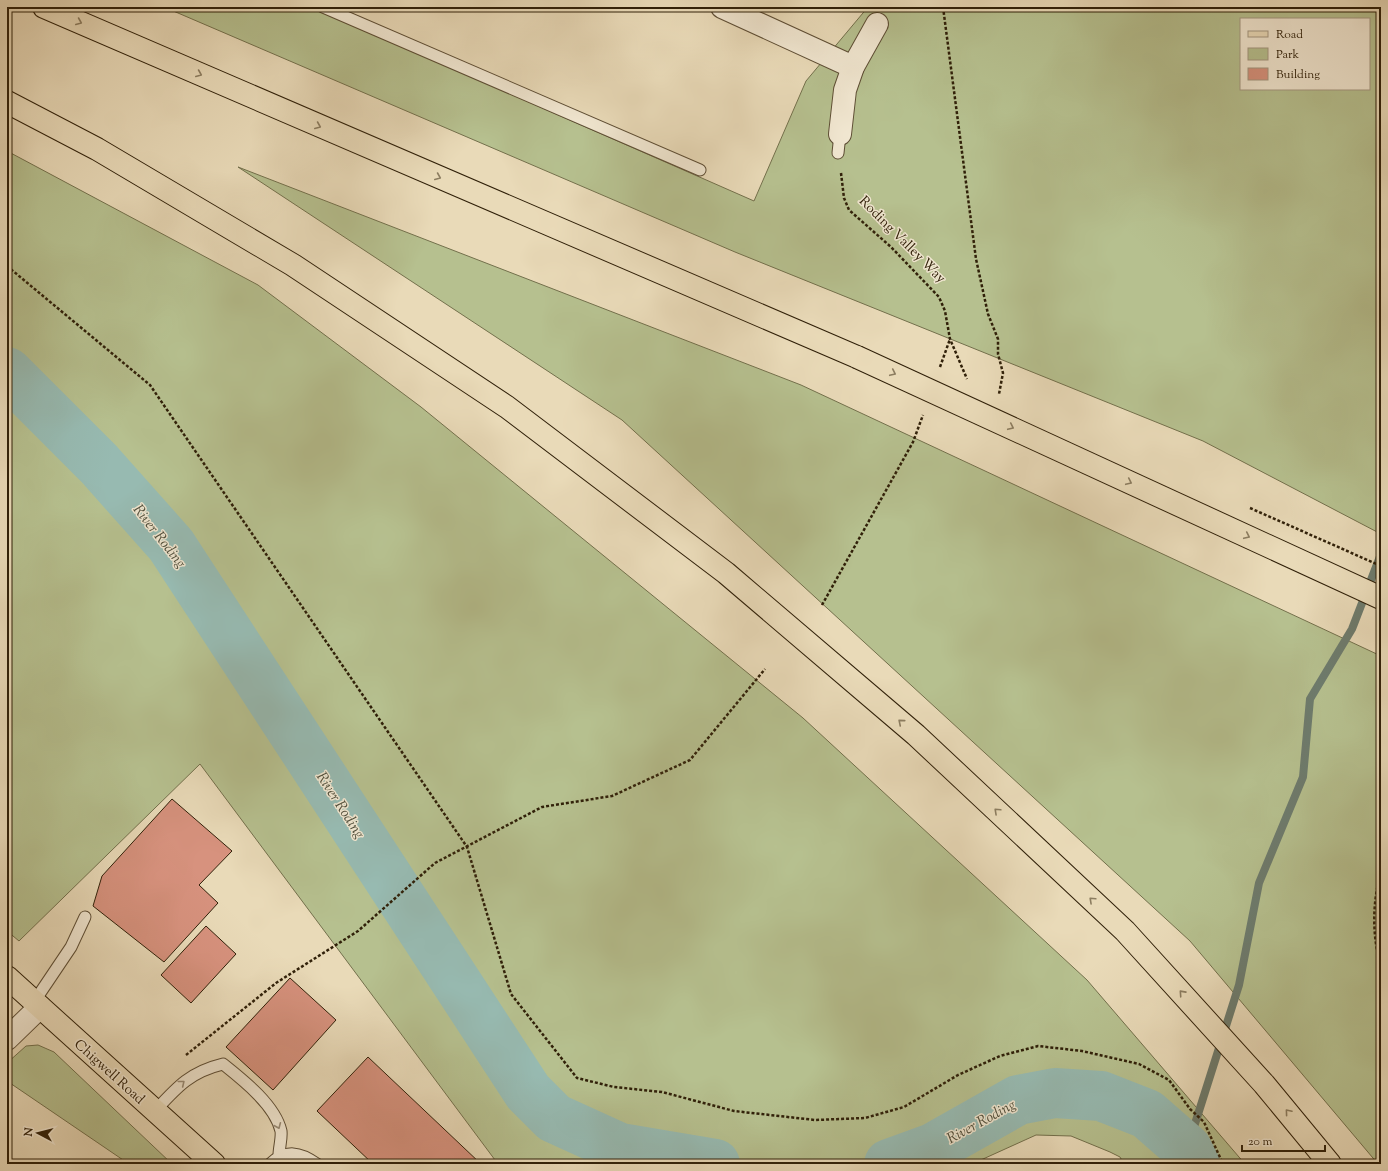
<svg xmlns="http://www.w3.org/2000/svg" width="1388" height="1171" viewBox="0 0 1388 1171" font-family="'Sorts Mill Goudy',serif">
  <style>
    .green { fill: #b6c08f; stroke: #73704c; fill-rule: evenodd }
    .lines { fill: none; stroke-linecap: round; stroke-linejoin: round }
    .stream { stroke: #6e7c6e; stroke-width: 8 }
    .river { stroke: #97bab1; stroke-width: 50 }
    .building { fill: #d7927e; stroke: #302009 }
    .lane-casing { stroke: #5e4e35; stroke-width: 13 }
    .street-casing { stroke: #5e4e35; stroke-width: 24 }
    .primary-casing { stroke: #302009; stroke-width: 24 }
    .highway-casing { stroke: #302009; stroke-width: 24 }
    .path { stroke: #302009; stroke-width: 2.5; stroke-dasharray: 3 2; stroke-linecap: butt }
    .lane { stroke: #f1e7d1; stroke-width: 11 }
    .street { stroke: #f1e7d1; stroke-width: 22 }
    .primary { stroke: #e9dab8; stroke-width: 22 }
    .highway { stroke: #e9dab8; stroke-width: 22 }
    .highway-bridge-casing { stroke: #302009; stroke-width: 24; stroke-linecap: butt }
    .highway-bridge { stroke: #e9dab8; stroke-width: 22 }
    .oneway { stroke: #8c7d60 }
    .oneway2 { stroke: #9a8d77 }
    .labels { text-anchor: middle; stroke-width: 3; stroke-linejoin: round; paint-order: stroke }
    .street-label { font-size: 14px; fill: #302009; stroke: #f1e7d1 }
    .water-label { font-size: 15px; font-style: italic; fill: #4f4e3b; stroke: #f1e7d1 }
  </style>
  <rect width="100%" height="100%" fill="#e9dab8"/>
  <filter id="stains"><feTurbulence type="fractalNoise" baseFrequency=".005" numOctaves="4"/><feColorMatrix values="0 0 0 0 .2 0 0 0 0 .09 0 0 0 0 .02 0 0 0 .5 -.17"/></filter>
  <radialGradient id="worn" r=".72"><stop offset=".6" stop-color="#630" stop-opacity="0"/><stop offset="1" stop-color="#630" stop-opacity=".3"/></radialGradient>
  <!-- green -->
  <g class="green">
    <path d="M 164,7 L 313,7 L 754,201 L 806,81 L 868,7 L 1381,7 L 1381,534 L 1203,441 L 735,252 ZM 1241,19 L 1369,19 L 1369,89 L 1241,89 Z"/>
    <path d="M 7,151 L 258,285 L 421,407 L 803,718 L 1087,980 L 1245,1164 L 1124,1164 L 1120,1157 L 1110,1152 L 1071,1136 L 1036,1135 L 972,1164 L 498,1164 L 200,764 L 19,941 L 7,931 Z"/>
    <path d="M 238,167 L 801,385 L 1381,656 L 1381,1164 L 1378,1164 L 1190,941 L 622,420 Z"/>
    <path d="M 38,1045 L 54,1052 L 172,1164 L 129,1164 L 7,1081 L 7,1063 L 26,1046 Z"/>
  </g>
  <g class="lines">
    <!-- stream -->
    <path class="stream" d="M 1187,1149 L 1239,985 L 1259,883 L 1303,777 L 1310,699 L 1352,629 L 1381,554"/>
    <!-- river -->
    <g class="river">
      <path d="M 7,372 L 99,464 L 171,545 L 528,1092 L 554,1118 L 620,1148 L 715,1164"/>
      <path d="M 889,1164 L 933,1148 L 1018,1100 L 1055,1093 L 1101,1096 L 1147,1114 L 1187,1149 L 1195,1164"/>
    </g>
  </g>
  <!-- building -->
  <g class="building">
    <path d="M 172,799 L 232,851 L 199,885 L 218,903 L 164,962 L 93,906 L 102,876 Z"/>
    <path d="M 206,926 L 236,954 L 191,1003 L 161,975 Z"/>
    <path d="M 290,978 L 336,1020 L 273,1090 L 226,1047 Z"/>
    <path d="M 368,1057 L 481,1164 L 373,1164 L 317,1111 Z"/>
  </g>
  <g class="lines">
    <defs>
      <g id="lane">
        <path d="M 323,7 L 700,170"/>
        <path d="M 838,153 L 840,134"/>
        <path d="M 34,1002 L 71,947 L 85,917"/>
        <path d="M 155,1111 C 177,1087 190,1072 223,1064 C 243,1080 275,1105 281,1131 C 282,1138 279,1148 279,1155"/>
        <path d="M 270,1164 C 286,1149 300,1152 317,1164"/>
      </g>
      <g id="street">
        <path d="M 722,7 L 853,67"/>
        <path d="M 840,134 L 845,90 L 853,67 L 877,24"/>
        <path d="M 7,1039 L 40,1007"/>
      </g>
      <path id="primary" d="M 7,977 L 214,1164"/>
      <g id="highway">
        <path d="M 44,7 L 857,357"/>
        <path d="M 7,102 L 97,149 L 293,265 L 507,407 L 726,573 L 916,735 L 1125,931 L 1264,1084 L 1330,1164"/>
      </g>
    </defs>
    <!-- lane casing -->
    <use href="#lane" class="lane-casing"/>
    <!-- street casing -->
    <use href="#street" class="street-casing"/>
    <!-- primary casing -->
    <use href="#primary" class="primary-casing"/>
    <!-- highway casing -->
    <use href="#highway" class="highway-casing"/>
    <!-- path -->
    <g class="path">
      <path d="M 943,7 L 976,259 L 988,314 L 998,339 L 998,354 L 1003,373 L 999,394"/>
      <path d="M 841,173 L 844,198 L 849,210 L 891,247 L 939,297 L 945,311 L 950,339 L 967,379"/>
      <path d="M 7,266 L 150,385 L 467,847 L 511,994 L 577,1078 L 614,1087 L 662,1092 L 734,1111 L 815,1120 L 865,1118 L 904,1107 L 958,1075 L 1000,1056 L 1038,1046 L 1082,1051 L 1139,1064 L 1169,1080 L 1190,1109 L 1204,1122 L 1223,1164"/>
      <path d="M 940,367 L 950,339"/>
      <path d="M 1250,508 L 1381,566"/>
      <path d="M 822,605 L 913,442 L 923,415"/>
      <path d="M 1381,872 C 1372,903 1372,936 1381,967"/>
      <path d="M 186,1055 L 276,983 L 358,931 L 435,863 L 542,807 L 612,796 L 690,760 L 765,669"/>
    </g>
    <!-- lane -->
    <use href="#lane" class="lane"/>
    <!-- street -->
    <use href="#street" class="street"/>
    <!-- primary -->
    <use href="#primary" class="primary"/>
    <!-- highway -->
    <use href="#highway" class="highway"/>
    <defs>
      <path id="highway-bridge" d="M 857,357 L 1381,598"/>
    </defs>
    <!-- highway-bridge casing -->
    <use href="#highway-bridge" class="highway-bridge-casing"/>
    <!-- highway-bridge -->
    <use href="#highway-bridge" class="highway-bridge"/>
  </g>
  <!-- one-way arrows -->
  <defs><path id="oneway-chevron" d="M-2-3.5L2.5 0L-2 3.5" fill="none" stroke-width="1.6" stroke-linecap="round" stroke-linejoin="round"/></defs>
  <g class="oneway">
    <use href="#oneway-chevron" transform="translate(79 22) rotate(23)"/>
    <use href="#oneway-chevron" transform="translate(199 74) rotate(23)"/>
    <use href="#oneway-chevron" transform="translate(318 126) rotate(23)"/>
    <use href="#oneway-chevron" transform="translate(438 177) rotate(23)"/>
    <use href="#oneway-chevron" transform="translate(893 373) rotate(25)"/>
    <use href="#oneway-chevron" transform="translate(1011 427) rotate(25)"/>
    <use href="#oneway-chevron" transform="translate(1129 482) rotate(25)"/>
    <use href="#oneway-chevron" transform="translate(1247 536) rotate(25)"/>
    <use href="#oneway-chevron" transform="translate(901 722) rotate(-140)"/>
    <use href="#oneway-chevron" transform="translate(997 811) rotate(-137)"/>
    <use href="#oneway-chevron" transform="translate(1092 900) rotate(-137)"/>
    <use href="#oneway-chevron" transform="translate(1182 993) rotate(-132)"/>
    <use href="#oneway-chevron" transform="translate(1288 1112) rotate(-130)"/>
  </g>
  <g class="oneway2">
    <use href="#oneway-chevron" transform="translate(182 1083) rotate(-39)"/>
    <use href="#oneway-chevron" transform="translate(278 1126) rotate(67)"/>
  </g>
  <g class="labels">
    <!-- street labels -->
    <g class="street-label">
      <text transform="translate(903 239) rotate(45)" y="5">Roding Valley Way</text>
      <text transform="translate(110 1071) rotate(42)" y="5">Chigwell Road</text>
    </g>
    <!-- water labels -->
    <g class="water-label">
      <text transform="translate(160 536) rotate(52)" y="5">River Roding</text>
      <text transform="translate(341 805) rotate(57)" y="5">River Roding</text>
      <text transform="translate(981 1121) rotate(-29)" y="5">River Roding</text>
    </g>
  </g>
  <!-- margin -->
  <rect width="1388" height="1171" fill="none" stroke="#e9dab8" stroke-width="24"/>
  <rect x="8" y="8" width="1372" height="1155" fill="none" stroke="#302009" stroke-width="2"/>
  <rect x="12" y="12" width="1364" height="1147" fill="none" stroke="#302009"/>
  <!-- legend -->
  <rect x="1240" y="18" width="130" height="72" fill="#f1e7d1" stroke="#a49781"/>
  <rect x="1248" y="31" width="20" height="6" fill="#e9dab8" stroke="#a49781"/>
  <text x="1276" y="38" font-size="12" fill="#302009">Road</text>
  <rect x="1248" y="48" width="20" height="12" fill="#b6c08f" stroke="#a49781"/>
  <text x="1276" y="58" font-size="12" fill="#302009">Park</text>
  <rect x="1248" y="68" width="20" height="12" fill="#d7927e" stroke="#a49781"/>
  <text x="1276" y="78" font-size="12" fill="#302009">Building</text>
  <!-- north arrow -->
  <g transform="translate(38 1133) rotate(277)" stroke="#f1e7d1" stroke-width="3" paint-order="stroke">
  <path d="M0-3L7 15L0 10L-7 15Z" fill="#302009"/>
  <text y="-6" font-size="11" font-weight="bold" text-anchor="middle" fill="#302009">N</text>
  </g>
  <!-- scale -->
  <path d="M1242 1145v6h83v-6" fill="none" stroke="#302009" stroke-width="2"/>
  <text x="1248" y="1145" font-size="12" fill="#302009" stroke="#f1e7d1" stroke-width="3" paint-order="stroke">20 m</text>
  <rect width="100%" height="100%" filter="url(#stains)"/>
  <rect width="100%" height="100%" fill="url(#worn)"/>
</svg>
